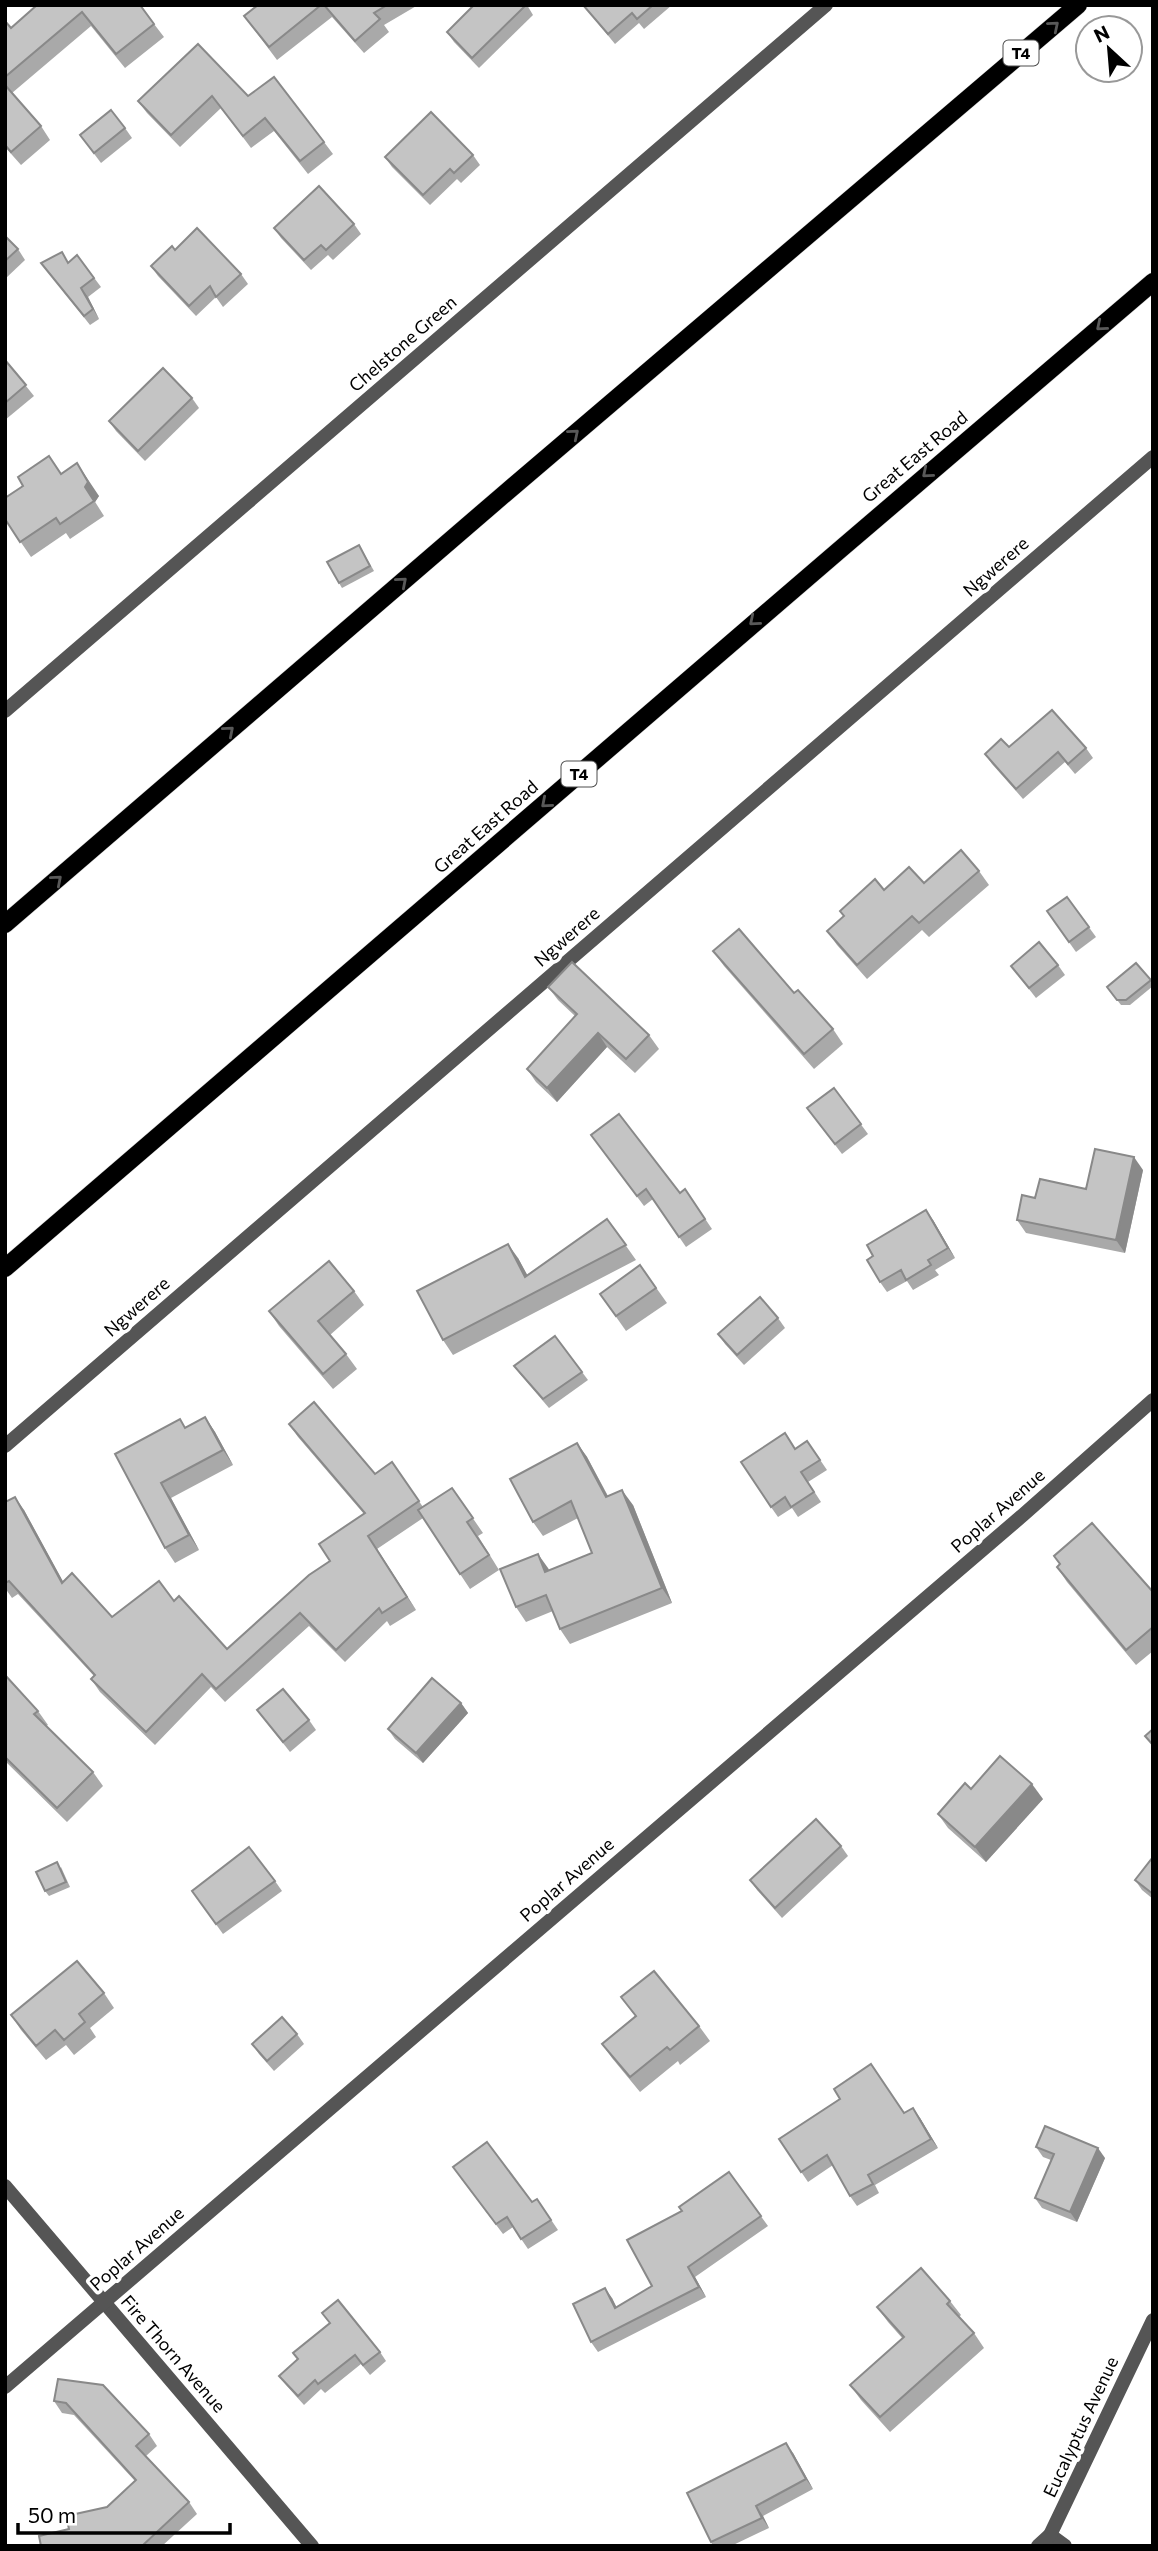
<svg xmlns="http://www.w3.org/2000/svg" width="1158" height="2551" viewBox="0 0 1158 2551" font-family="Commissioner,sans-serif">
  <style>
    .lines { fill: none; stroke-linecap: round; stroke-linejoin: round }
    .primary-casing { stroke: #dbdbdb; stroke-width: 19 }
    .street { stroke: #555; stroke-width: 14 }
    .primary { stroke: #000; stroke-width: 18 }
    .wall { fill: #a9a9a9 }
    .shaded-wall { fill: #898989 }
    .building { fill: #c4c4c4; stroke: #898989; stroke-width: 2 }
    .oneway { stroke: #595959 }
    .labels { text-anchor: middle; stroke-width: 7; stroke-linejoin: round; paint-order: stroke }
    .shield { fill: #fff; stroke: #4c4c4c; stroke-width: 2 }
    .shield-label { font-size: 16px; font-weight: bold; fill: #000 }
    .street-label { font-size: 18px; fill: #000; stroke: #fff }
  </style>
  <rect width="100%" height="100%" fill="#fff"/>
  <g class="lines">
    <defs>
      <g id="primary">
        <path d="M 5,924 L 502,496 L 1078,5"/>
        <path d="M 5,1268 C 388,939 769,609 1153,282"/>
      </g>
    </defs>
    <!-- primary casing -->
    <use href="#primary" class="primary-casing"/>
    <!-- street -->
    <g class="street">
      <path d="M 5,711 L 826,5"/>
      <path d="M 5,1446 L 1153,457"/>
      <path d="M 5,2186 L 312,2546"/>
      <path d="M 5,2387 L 1023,1515 L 1153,1400"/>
      <path d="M 1050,2535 L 1065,2546"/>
      <path d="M 1038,2546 L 1050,2535 L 1153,2320"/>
    </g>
    <!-- primary -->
    <use href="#primary" class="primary"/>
  </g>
  <!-- wall -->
  <g class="wall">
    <path d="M 37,5 L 154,24 L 164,37 L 125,68 L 91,26 L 12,93 L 41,126 L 50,140 L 21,165 L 5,147 L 5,21 L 11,28 Z"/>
    <path d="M 258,5 L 418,5 L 384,25 L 389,32 L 364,53 L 332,17 L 277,60 L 244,16 Z"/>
    <path d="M 474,5 L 527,5 L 533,15 L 479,68 L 454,42 L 447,32 Z"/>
    <path d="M 583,5 L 672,5 L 644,29 L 639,23 L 615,44 Z"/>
    <path d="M 198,44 L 248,96 L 324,142 L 333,154 L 308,174 L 274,131 L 251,148 L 221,108 L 180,147 L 147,113 L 138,101 Z"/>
    <path d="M 125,128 L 132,138 L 101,163 L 80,135 Z"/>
    <path d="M 473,155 L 480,165 L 461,183 L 457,179 L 430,205 L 392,167 L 385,157 Z"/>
    <path d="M 354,224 L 361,234 L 333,260 L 328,255 L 311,270 L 281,238 L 274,228 Z"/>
    <path d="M 5,236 L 18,249 L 25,260 L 5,279 Z"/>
    <path d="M 175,250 L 241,274 L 248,284 L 223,307 L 216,297 L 196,316 L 158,276 L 151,266 Z"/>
    <path d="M 77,255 L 101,287 L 88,297 L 99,319 L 90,325 L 41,263 L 69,262 Z"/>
    <path d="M 5,360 L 34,396 L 5,420 Z"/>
    <path d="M 192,398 L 199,408 L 145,461 L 116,431 L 109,421 Z"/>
    <path d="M 61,473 L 99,496 L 95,502 L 104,516 L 70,539 L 66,533 L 31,557 L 5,519 Z"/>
    <path d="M 362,550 L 374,571 L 342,588 L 339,583 Z"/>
    <path d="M 1009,747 L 1086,748 L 1093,758 L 1075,774 L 1065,762 L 1023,799 L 992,764 L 985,754 Z"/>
    <path d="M 979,871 L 989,885 L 929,937 L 922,930 L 867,979 L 837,945 L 827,931 L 844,917 L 840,911 L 884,890 L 924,883 Z"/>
    <path d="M 1067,897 L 1096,937 L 1076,952 L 1047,911 Z"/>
    <path d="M 713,951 L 794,993 L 833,1029 L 843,1044 L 814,1069 L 724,966 Z"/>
    <path d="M 1136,963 L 1153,983 L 1153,986 L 1130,1005 L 1121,1005 L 1107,987 Z"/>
    <path d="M 1058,965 L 1065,975 L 1036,998 L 1011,966 Z"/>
    <path d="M 548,987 L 649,1035 L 659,1049 L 635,1073 L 607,1047 L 557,1102 L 536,1082 L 527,1069 L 575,1016 L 558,1000 Z"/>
    <path d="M 834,1088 L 868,1134 L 842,1154 L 807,1108 Z"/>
    <path d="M 591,1135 L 680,1193 L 685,1189 L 712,1229 L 686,1247 L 653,1199 L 644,1206 Z"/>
    <path d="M 1143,1170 L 1125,1253 L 1026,1233 L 1017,1220 L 1035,1198 L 1086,1189 Z"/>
    <path d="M 607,1219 L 636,1260 L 453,1355 L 443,1340 L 518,1258 L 527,1275 Z"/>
    <path d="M 933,1220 L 955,1258 L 935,1270 L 939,1275 L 913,1290 L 907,1281 L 887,1292 L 880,1282 Z"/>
    <path d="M 640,1265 L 667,1303 L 626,1331 L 600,1294 Z"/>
    <path d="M 354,1291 L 364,1305 L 330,1335 L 346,1354 L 357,1369 L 333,1389 L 279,1326 L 269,1311 Z"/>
    <path d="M 778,1318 L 785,1328 L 744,1365 L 725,1344 L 718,1334 Z"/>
    <path d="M 555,1336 L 588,1380 L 549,1408 L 520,1374 L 514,1366 Z"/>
    <path d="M 205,1417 L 215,1432 L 233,1465 L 171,1498 L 199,1550 L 175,1563 L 165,1548 L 115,1454 L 186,1427 Z"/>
    <path d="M 289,1424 L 375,1474 L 392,1462 L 423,1507 L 452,1488 L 483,1533 L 478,1536 L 499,1570 L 470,1589 L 423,1518 L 377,1549 L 416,1610 L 390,1626 L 387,1621 L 345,1662 L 309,1626 L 225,1702 L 211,1687 L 155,1745 L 100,1692 L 91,1679 L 94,1676 L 18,1594 L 12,1598 L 5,1588 L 5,1502 L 24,1510 L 63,1582 L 112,1617 L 174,1601 L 227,1649 L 330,1561 L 364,1514 L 298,1437 Z"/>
    <path d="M 577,1443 L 587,1457 L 608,1496 L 633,1505 L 672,1603 L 570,1644 L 560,1629 L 553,1611 L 526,1622 L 516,1607 L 548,1568 L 549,1570 L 592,1553 L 578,1518 L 543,1536 L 533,1522 Z"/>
    <path d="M 796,1449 L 814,1451 L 827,1470 L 808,1482 L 821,1502 L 798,1517 L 792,1508 L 778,1517 L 771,1507 Z"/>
    <path d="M 1054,1556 L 1153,1592 L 1153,1651 L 1136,1665 L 1067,1582 L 1057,1567 L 1060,1564 Z"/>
    <path d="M 5,1675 L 38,1711 L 48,1725 L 46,1726 L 93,1772 L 103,1786 L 67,1822 L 5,1761 Z"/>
    <path d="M 461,1703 L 468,1713 L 423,1763 L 395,1739 L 388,1729 Z"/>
    <path d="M 257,1710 L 309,1720 L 316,1730 L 290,1752 Z"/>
    <path d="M 971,1789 L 1043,1799 L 986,1862 L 948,1828 L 938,1814 Z"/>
    <path d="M 841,1846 L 848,1856 L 782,1918 L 757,1890 L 750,1880 Z"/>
    <path d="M 1153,1857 L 1153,1899 L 1142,1890 L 1135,1880 Z"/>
    <path d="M 61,1867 L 70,1887 L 49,1896 L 45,1891 Z"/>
    <path d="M 275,1881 L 282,1891 L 223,1934 L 192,1891 Z"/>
    <path d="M 104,1993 L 114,2008 L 90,2028 L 96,2037 L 74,2055 L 66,2045 L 46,2060 L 21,2030 L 11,2015 Z"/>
    <path d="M 621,1997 L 699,2026 L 710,2041 L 680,2065 L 678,2061 L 640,2092 L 612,2058 L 602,2044 L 635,2016 Z"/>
    <path d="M 297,2034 L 304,2044 L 274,2071 L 259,2054 L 252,2044 Z"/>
    <path d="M 904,2113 L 920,2118 L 938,2148 L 875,2185 L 879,2193 L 857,2206 L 850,2196 L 833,2165 L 808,2182 L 779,2139 Z"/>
    <path d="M 1036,2147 L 1105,2158 L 1077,2222 L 1042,2208 L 1035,2198 L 1051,2160 L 1043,2157 Z"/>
    <path d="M 729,2172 L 768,2226 L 695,2277 L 706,2297 L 598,2352 L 591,2342 L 612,2298 L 616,2307 L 652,2286 L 682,2211 Z"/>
    <path d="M 460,2177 L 532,2202 L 537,2199 L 558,2230 L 528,2249 L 513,2227 L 503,2234 Z"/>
    <path d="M 950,2301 L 961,2315 L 959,2317 L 974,2333 L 984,2348 L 890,2432 L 861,2400 L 850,2385 L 903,2339 L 888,2322 L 877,2307 Z"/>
    <path d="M 380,2352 L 386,2361 L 370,2375 L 361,2364 L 325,2393 L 321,2389 L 304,2405 L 286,2385 L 279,2376 L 297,2359 Z"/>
    <path d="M 58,2379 L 149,2434 L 157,2446 L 146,2456 L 189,2502 L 197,2514 L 162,2546 L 41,2546 L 107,2507 L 135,2481 L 74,2415 L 62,2413 L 54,2401 Z"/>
    <path d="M 793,2453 L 813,2489 L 763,2516 L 769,2528 L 731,2546 L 713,2546 L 711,2542 Z"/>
  </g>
  <!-- shaded-wall -->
  <g class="shaded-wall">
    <path d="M 81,288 L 88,297 L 99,319 L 93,309 Z"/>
    <path d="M 77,463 L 99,496 L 95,502 L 104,516 L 85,487 Z"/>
    <path d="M 598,1033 L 607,1047 L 557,1102 L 547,1088 Z"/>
    <path d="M 1134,1157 L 1143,1170 L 1125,1253 L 1116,1240 Z"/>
    <path d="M 926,1210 L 933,1220 L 955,1258 L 948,1248 Z"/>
    <path d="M 508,1244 L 518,1258 L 536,1291 L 525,1277 Z"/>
    <path d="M 205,1417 L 215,1432 L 233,1465 L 223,1450 Z"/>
    <path d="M 577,1443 L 587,1457 L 616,1512 L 606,1497 Z"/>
    <path d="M 161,1483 L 171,1498 L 199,1550 L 189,1535 Z"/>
    <path d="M 622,1490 L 633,1505 L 672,1603 L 662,1588 Z"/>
    <path d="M 15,1497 L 24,1510 L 71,1596 L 62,1583 Z"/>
    <path d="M 368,1536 L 377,1549 L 416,1610 L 407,1597 Z"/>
    <path d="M 538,1554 L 548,1568 L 555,1587 L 545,1572 Z"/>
    <path d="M 461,1703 L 468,1713 L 423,1763 L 416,1753 Z"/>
    <path d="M 1032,1784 L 1043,1799 L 986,1862 L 975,1847 Z"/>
    <path d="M 913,2108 L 920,2118 L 938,2148 L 931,2139 Z"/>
    <path d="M 1098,2148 L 1105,2158 L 1077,2222 L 1070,2212 Z"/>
    <path d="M 688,2267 L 695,2277 L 706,2297 L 699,2287 Z"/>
    <path d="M 605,2288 L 612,2298 L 622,2318 L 615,2308 Z"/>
    <path d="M 786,2443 L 793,2453 L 813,2489 L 806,2479 Z"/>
    <path d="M 756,2506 L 763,2516 L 769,2528 L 762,2518 Z"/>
  </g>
  <!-- building -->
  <g class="building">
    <path d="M 37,5 L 140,5 L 154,24 L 116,54 L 82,12 L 5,77 L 5,21 L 11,28 Z"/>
    <path d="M 258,5 L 321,5 L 269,47 L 244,16 Z"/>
    <path d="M 324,5 L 387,5 L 374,13 L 380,19 L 355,41 Z"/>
    <path d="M 474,5 L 526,5 L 472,58 L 447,32 Z"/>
    <path d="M 583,5 L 653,5 L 637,19 L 632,13 L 608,34 Z"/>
    <path d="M 198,44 L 248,96 L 274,77 L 324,142 L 300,161 L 265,118 L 243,136 L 212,96 L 171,135 L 138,101 Z"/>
    <path d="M 5,85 L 41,126 L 11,152 L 5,145 Z"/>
    <path d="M 111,110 L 125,128 L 94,153 L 80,135 Z"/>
    <path d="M 431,112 L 473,155 L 454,173 L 450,169 L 423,195 L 385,157 Z"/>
    <path d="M 319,186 L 354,224 L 326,250 L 321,245 L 304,260 L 274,228 Z"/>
    <path d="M 197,228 L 241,274 L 216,297 L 210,286 L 189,306 L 151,266 L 172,246 L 175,250 Z"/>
    <path d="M 5,236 L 18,249 L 5,261 Z"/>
    <path d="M 62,252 L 68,263 L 77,255 L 94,278 L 81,288 L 93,309 L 84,316 L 41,263 Z"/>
    <path d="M 5,360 L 26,385 L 5,403 Z"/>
    <path d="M 163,368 L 192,398 L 138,451 L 109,421 Z"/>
    <path d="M 49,456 L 61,474 L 77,463 L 88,482 L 85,487 L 94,501 L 60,524 L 56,518 L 20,542 L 5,519 L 5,498 L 23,486 L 18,477 Z"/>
    <path d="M 359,545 L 370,566 L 339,583 L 327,562 Z"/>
    <path d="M 1052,710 L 1086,748 L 1068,764 L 1058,752 L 1016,789 L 985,754 L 1001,739 L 1009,747 Z"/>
    <path d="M 961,850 L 979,871 L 919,923 L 912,916 L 857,965 L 827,931 L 844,916 L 840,911 L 875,879 L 884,890 L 909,867 L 924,883 Z"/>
    <path d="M 1067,897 L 1089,927 L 1069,942 L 1047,911 Z"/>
    <path d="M 739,929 L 794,993 L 798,990 L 833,1029 L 804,1054 L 713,951 Z"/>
    <path d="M 1039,942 L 1058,965 L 1029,988 L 1011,966 Z"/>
    <path d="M 572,962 L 649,1035 L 626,1059 L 598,1033 L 547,1088 L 527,1069 L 577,1014 L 548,987 Z"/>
    <path d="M 1136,963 L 1151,980 L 1126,1000 L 1117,1000 L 1107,987 Z"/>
    <path d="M 834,1088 L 861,1124 L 835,1144 L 807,1108 Z"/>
    <path d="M 619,1114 L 680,1193 L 685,1189 L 705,1219 L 679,1237 L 646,1189 L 637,1196 L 591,1135 Z"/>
    <path d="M 1095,1149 L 1134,1157 L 1116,1240 L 1017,1220 L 1022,1195 L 1035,1198 L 1040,1179 L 1086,1189 Z"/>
    <path d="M 926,1210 L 948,1248 L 928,1260 L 931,1265 L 906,1280 L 901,1270 L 880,1282 L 867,1260 L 873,1256 L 867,1245 Z"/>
    <path d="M 607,1219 L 626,1245 L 443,1340 L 417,1291 L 508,1244 L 525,1277 Z"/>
    <path d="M 329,1261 L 354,1291 L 318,1321 L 346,1354 L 323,1374 L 269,1311 Z"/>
    <path d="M 640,1265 L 656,1288 L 616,1316 L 600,1294 Z"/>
    <path d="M 760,1297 L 778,1318 L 737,1355 L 718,1334 Z"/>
    <path d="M 555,1336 L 582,1372 L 543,1399 L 514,1366 Z"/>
    <path d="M 314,1402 L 375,1474 L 392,1462 L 419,1501 L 368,1536 L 407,1597 L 382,1613 L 379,1608 L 336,1650 L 300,1613 L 216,1689 L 202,1674 L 146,1732 L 91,1679 L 95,1675 L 9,1581 L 5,1583 L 5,1502 L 15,1497 L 62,1583 L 72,1573 L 112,1617 L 159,1581 L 174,1601 L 179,1596 L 227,1649 L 309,1575 L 330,1561 L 319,1544 L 365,1513 L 289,1424 Z"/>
    <path d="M 205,1417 L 223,1450 L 161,1483 L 189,1535 L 165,1548 L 115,1454 L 180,1419 L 185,1428 Z"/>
    <path d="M 785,1433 L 795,1449 L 807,1441 L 820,1460 L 801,1472 L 814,1492 L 791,1507 L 785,1497 L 771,1507 L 741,1462 Z"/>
    <path d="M 577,1443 L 606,1497 L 622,1490 L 662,1588 L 560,1629 L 546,1595 L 516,1607 L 500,1569 L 538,1554 L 545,1572 L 592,1553 L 571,1501 L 533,1522 L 510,1479 Z"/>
    <path d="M 452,1488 L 473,1518 L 467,1522 L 489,1555 L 460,1574 L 418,1510 Z"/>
    <path d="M 1092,1523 L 1153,1592 L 1153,1627 L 1126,1650 L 1057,1567 L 1060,1564 L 1054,1556 Z"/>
    <path d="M 5,1675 L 38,1711 L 34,1714 L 93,1772 L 57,1808 L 5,1757 Z"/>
    <path d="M 432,1678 L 461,1703 L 416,1753 L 388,1729 Z"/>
    <path d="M 283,1689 L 309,1720 L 283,1742 L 257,1710 Z"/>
    <path d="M 1153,1729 L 1153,1745 L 1145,1736 Z"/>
    <path d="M 1000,1756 L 1032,1784 L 975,1847 L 938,1814 L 965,1783 L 971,1789 Z"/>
    <path d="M 816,1819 L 841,1846 L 775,1908 L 750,1880 Z"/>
    <path d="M 249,1847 L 275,1881 L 216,1924 L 192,1891 Z"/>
    <path d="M 1153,1857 L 1153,1894 L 1135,1880 Z"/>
    <path d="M 57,1862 L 66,1882 L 45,1891 L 36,1872 Z"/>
    <path d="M 77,1961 L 104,1993 L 79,2014 L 85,2022 L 64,2040 L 55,2030 L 36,2046 L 11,2015 Z"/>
    <path d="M 654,1971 L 699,2026 L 670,2050 L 667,2047 L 630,2077 L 602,2044 L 636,2016 L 621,1997 Z"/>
    <path d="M 282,2017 L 297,2034 L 267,2061 L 252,2044 Z"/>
    <path d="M 871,2064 L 904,2113 L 913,2108 L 931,2139 L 868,2175 L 873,2184 L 850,2196 L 827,2155 L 801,2172 L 779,2139 L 840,2099 L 834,2089 Z"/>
    <path d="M 1045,2126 L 1098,2148 L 1070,2212 L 1035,2198 L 1054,2154 L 1036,2147 Z"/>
    <path d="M 487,2142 L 532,2202 L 537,2199 L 551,2220 L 521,2239 L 507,2217 L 496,2224 L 453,2167 Z"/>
    <path d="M 729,2172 L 761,2216 L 688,2267 L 699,2287 L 591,2342 L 573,2304 L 605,2288 L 615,2308 L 652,2286 L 627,2240 L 682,2211 L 679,2207 Z"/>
    <path d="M 921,2268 L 950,2301 L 947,2304 L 974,2333 L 880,2417 L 850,2385 L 904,2337 L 877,2307 Z"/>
    <path d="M 338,2300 L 380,2352 L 363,2365 L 355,2355 L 318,2384 L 315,2380 L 298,2396 L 279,2376 L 298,2359 L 293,2353 L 330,2323 L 322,2313 Z"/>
    <path d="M 58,2379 L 103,2385 L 149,2434 L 136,2446 L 189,2502 L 142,2546 L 41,2546 L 39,2536 L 69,2529 L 66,2516 L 107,2507 L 136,2480 L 66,2403 L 54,2401 Z"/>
    <path d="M 786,2443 L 806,2479 L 756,2506 L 762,2518 L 711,2542 L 687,2493 Z"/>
  </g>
  <!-- one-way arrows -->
  <defs><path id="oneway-chevron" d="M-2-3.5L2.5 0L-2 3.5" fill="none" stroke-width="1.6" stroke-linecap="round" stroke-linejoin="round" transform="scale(1.75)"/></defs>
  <g class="oneway">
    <use href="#oneway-chevron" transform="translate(1054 26) rotate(-40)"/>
    <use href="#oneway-chevron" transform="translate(1101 326) rotate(140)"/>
    <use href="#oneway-chevron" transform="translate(574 434) rotate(-40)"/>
    <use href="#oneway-chevron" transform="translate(927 473) rotate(140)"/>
    <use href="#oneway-chevron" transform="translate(402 582) rotate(-41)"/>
    <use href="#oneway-chevron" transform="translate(754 621) rotate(140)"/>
    <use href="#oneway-chevron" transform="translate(229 731) rotate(-41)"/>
    <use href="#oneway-chevron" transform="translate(546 803) rotate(139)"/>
    <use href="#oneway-chevron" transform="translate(57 880) rotate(-41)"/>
  </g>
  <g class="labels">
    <!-- shield labels -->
    <g class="shield">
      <rect x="1003.5" y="40.5" width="35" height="25" rx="5"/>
      <rect x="561.5" y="761.5" width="35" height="25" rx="5"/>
    </g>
    <g class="shield-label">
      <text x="1021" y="59">T4</text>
      <text x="579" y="780">T4</text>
    </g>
    <!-- street labels -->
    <g class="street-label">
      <text transform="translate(403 344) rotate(-41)" y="6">Chelstone Green</text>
      <text transform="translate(915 457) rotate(-40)" y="6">Great East Road</text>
      <text transform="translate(996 567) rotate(-41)" y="6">Ngwerere</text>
      <text transform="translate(486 827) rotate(-41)" y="6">Great East Road</text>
      <text transform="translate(567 937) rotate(-41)" y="6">Ngwerere</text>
      <text transform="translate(137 1307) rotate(-41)" y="6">Ngwerere</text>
      <text transform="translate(998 1511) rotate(-41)" y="6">Poplar Avenue</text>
      <text transform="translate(567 1880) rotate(-41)" y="6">Poplar Avenue</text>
      <text transform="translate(137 2249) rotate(-41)" y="6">Poplar Avenue</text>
      <text transform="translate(173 2354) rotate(49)" y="6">Fire Thorn Avenue</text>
      <text transform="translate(1081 2427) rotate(-65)" y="6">Eucalyptus Avenue</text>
    </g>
  </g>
  <!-- border -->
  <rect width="1158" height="2551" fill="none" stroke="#000000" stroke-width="14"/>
  <!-- north arrow -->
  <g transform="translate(1109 49) rotate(334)"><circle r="33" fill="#ffffff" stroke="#999999" stroke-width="2"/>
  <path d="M0-5L12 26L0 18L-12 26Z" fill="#000000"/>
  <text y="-10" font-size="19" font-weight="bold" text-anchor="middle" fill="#000000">N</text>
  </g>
  <!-- scale -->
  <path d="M18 2523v10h212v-10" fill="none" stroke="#000000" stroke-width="3.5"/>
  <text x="28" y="2523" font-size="21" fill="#000000" stroke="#ffffff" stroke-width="5" paint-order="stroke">50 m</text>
</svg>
